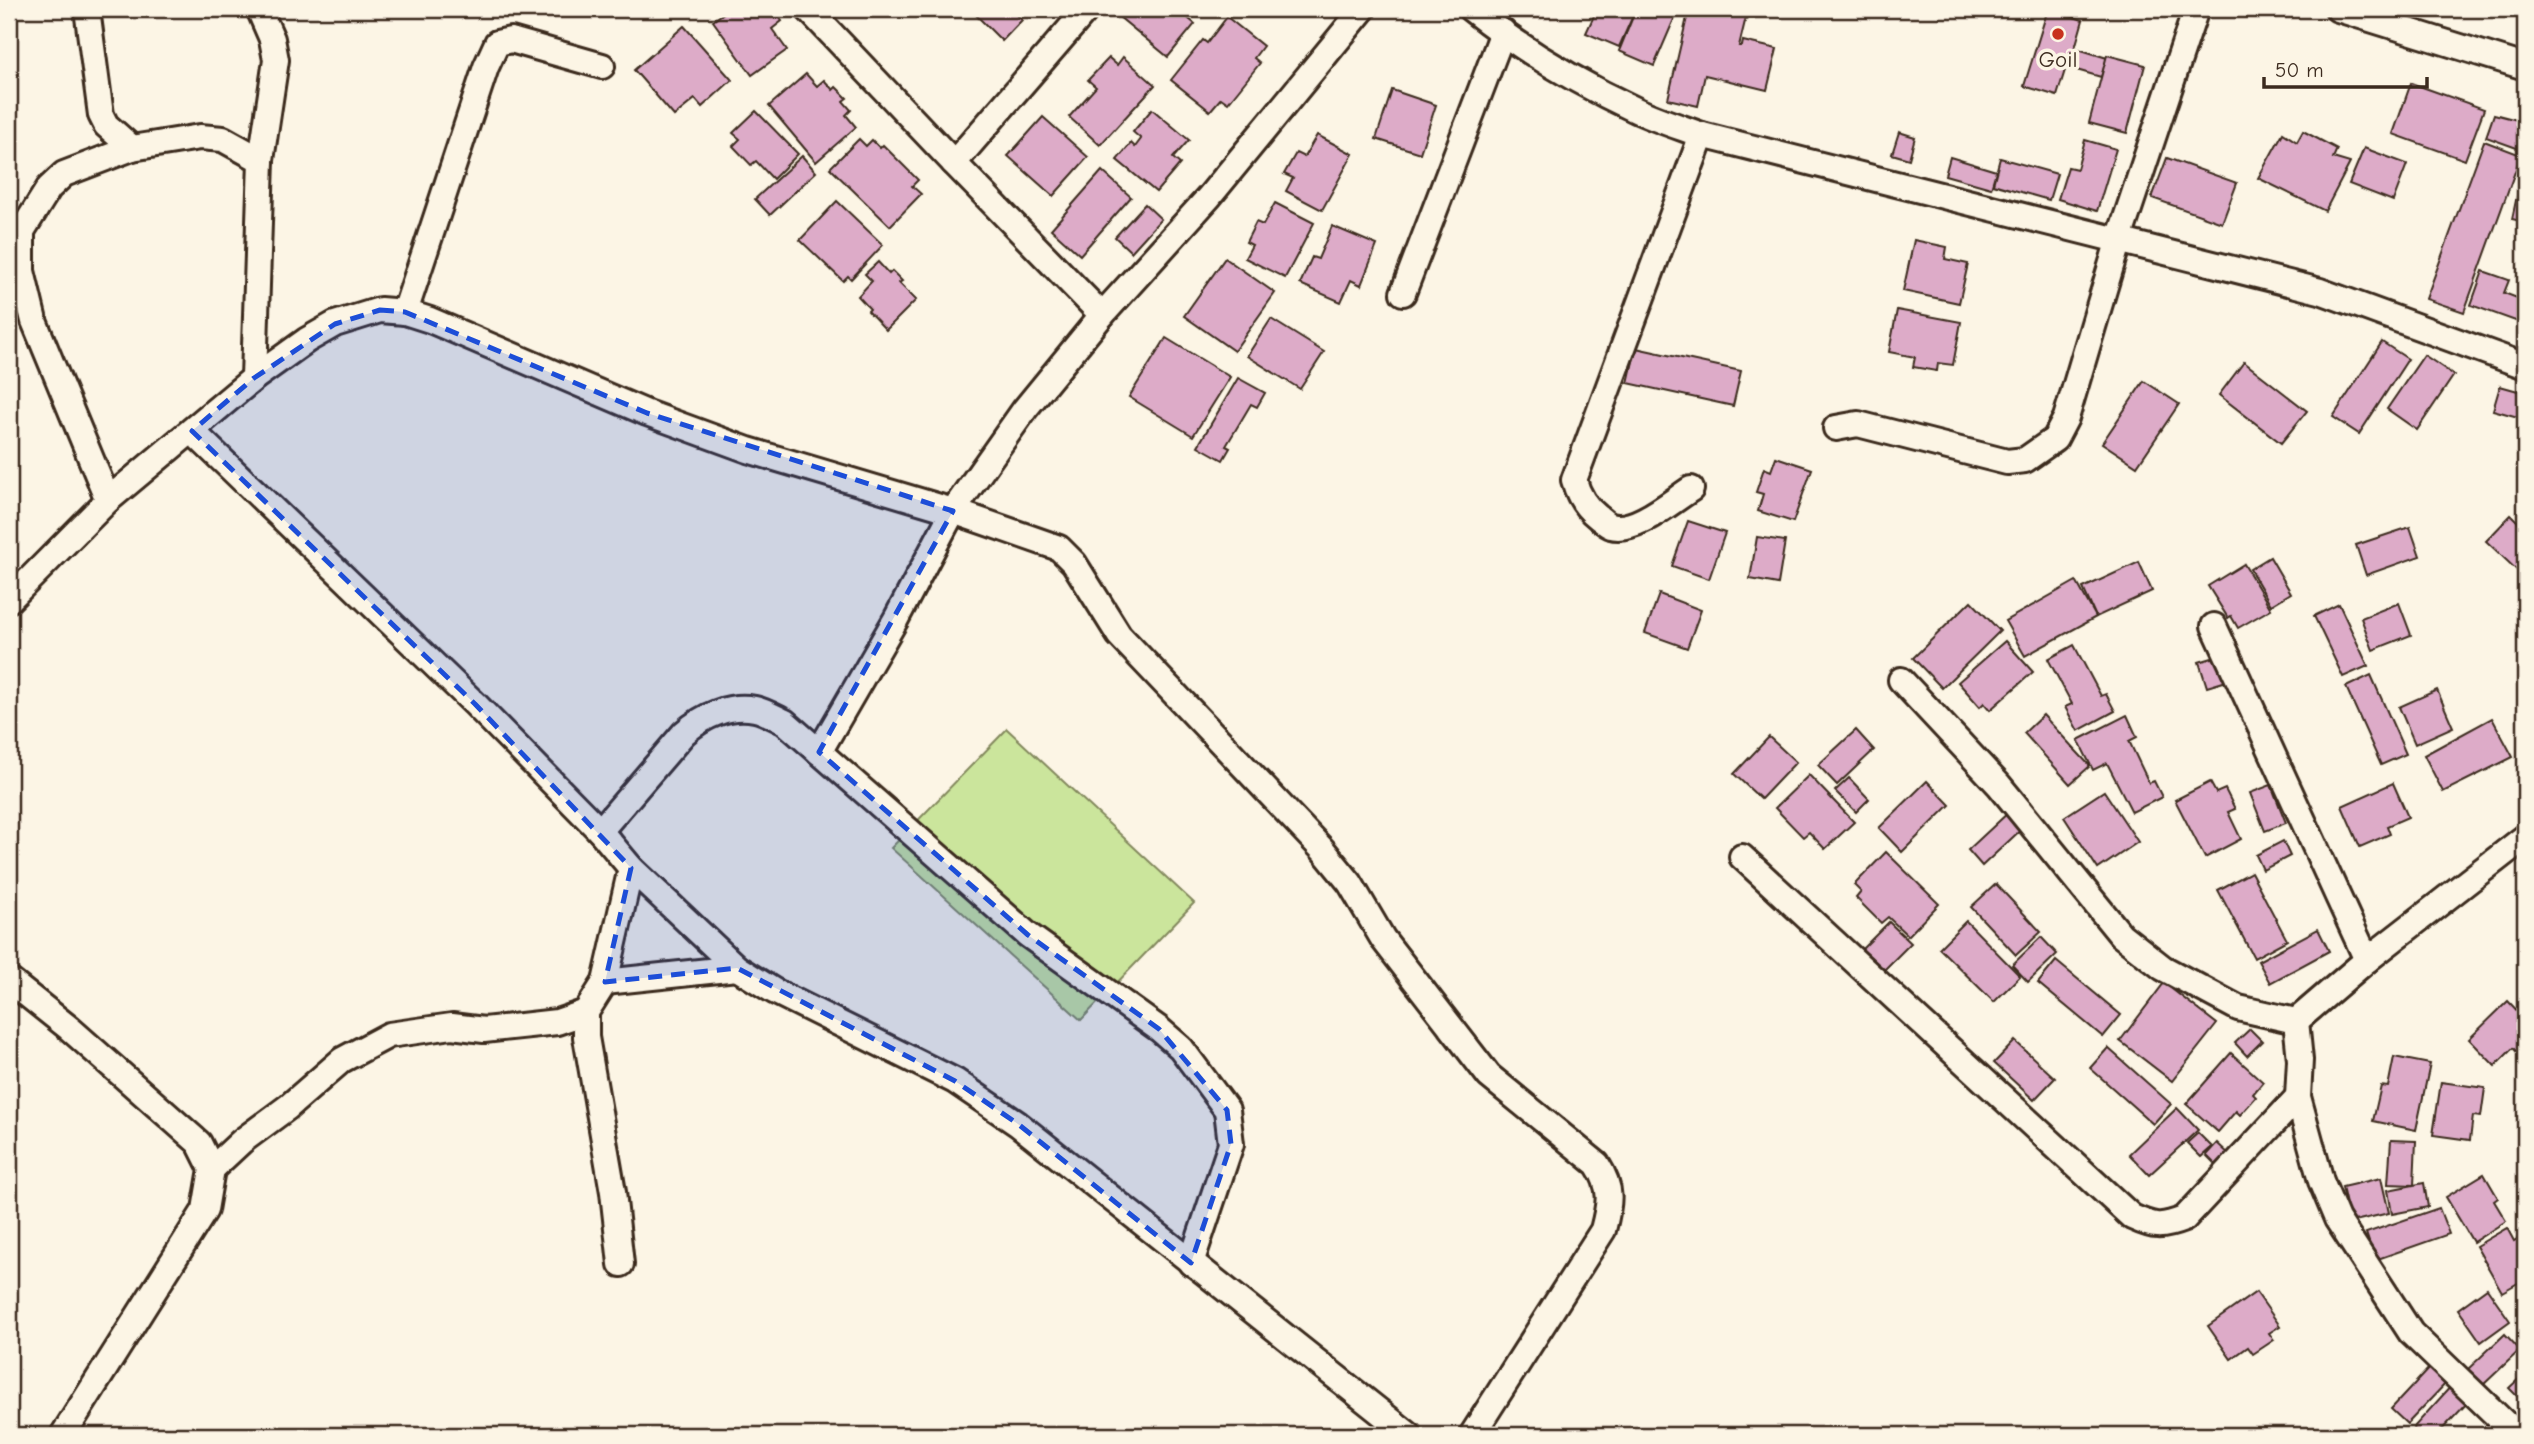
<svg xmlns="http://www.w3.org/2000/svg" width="2534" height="1444" viewBox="0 0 2534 1444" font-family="'Comic Neue',sans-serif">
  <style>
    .green { fill: #cbe59c; stroke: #83885d; stroke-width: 2 }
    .building { fill: #ddabc8; stroke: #3b2a1e; stroke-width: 2 }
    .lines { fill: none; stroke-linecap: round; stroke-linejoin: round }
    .minor-casing { stroke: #3b2a1e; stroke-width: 30 }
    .minor { stroke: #fcf5e5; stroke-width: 24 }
    .marked { fill: #1d4ed8; fill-opacity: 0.2; stroke: #1d4ed8; stroke-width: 5; stroke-dasharray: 14 9; stroke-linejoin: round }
    .poi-dot { fill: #c8321e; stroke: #fcf5e5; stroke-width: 2.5 }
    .labels { text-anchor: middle; stroke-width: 7; stroke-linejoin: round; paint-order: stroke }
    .poi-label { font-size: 23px; fill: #3b2a1e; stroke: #fcf5e5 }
  </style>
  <rect width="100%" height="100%" fill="#fcf5e5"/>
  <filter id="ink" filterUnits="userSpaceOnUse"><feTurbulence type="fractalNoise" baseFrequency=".0143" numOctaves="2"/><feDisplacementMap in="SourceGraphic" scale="14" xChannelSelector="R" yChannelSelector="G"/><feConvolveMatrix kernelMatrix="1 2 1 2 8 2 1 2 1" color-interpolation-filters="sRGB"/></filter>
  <g filter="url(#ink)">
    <!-- green -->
    <path class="green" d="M 1007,729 L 1194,903 L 1081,1020 L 891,848 Z"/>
    <!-- building -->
    <g class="building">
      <path d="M 729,9 L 773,9 L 782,21 L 772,29 L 787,50 L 752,75 L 713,21 Z"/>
      <path d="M 970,9 L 1019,9 L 1015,13 L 1022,20 L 1002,41 Z"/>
      <path d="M 1124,9 L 1177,9 L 1195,24 L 1168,57 L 1118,16 Z"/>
      <path d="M 1597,9 L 1636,9 L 1619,47 L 1586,33 Z"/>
      <path d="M 1636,9 L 1656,9 L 1675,17 L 1654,66 L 1619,51 Z"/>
      <path d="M 1689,9 L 1748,9 L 1739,46 L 1742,46 L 1743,41 L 1777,49 L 1767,90 L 1705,75 L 1698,106 L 1668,99 Z"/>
      <path d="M 2048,9 L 2083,20 L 2075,48 L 2107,58 L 2101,77 L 2066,67 L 2057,96 L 2024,86 Z"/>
      <path d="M 1227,17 L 1263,46 L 1254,58 L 1260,63 L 1228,103 L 1221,98 L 1210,111 L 1171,80 L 1203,40 L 1207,43 Z"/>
      <path d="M 684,26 L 732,80 L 702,107 L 695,99 L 674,116 L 634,70 Z"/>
      <path d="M 2107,55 L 2145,65 L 2127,133 L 2089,123 Z"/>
      <path d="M 1123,57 L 1155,85 L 1100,145 L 1069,117 L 1096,87 L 1088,80 L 1109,58 L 1117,65 Z"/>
      <path d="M 806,74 L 817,86 L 824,80 L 833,90 L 836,87 L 847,98 L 843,101 L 851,110 L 846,115 L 856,127 L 816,162 L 769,106 Z"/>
      <path d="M 2411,83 L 2484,109 L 2465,160 L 2393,134 Z"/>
      <path d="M 1392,90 L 1436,105 L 1420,153 L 1376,139 Z"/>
      <path d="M 1152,109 L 1189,140 L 1173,158 L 1180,164 L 1156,192 L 1117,160 L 1131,143 L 1135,147 L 1141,139 L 1133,132 Z"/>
      <path d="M 756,111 L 798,154 L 773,179 L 756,161 L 751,165 L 733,146 L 740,139 L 733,133 Z"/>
      <path d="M 2494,114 L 2525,122 L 2525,151 L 2486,137 Z"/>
      <path d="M 1043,117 L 1088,157 L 1053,196 L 1008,156 Z"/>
      <path d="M 2303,131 L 2337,149 L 2333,158 L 2350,163 L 2325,211 L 2258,178 L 2283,133 L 2297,142 Z"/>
      <path d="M 1899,132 L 1915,137 L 1909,159 L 1892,154 Z"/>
      <path d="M 1317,135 L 1353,154 L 1322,210 L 1286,191 L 1293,178 L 1284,174 L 1296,153 L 1304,157 Z"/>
      <path d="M 859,139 L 866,146 L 872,140 L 880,148 L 883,145 L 918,180 L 912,186 L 921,194 L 890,226 L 830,168 Z"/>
      <path d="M 2085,140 L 2116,149 L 2097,211 L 2058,199 L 2068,167 L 2077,169 Z"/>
      <path d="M 2484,141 L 2521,155 L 2464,312 L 2426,299 Z"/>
      <path d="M 2364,148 L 2407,164 L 2393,201 L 2349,184 Z"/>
      <path d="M 802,156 L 816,172 L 770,215 L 755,199 Z"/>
      <path d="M 1950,157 L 1996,171 L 1991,188 L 1945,175 Z"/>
      <path d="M 2000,158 L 2057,174 L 2049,200 L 1993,184 Z"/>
      <path d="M 2167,158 L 2237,183 L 2222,223 L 2152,198 Z"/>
      <path d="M 2525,159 L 2525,222 L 2512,219 Z"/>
      <path d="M 1102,171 L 1131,197 L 1080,255 L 1051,229 Z"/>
      <path d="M 837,201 L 883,245 L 851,279 L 848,276 L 843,281 L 800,240 Z"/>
      <path d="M 1275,203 L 1314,223 L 1285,278 L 1245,258 L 1252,245 L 1246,242 L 1256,222 L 1263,225 Z"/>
      <path d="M 1145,204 L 1161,219 L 1131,252 L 1115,237 Z"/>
      <path d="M 1332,226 L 1377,245 L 1361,285 L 1351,280 L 1341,302 L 1300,284 L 1312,257 L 1318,259 Z"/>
      <path d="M 1914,240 L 1947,247 L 1945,259 L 1968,264 L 1959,303 L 1903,291 Z"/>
      <path d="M 1225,258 L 1275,293 L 1234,351 L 1184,316 Z"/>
      <path d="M 878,262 L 889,274 L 892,271 L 902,281 L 899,283 L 916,300 L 886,330 L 868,311 L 870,309 L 858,296 L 872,281 L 865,274 Z"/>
      <path d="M 2483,271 L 2509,280 L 2504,293 L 2525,301 L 2525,311 L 2521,323 L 2471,305 Z"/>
      <path d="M 1897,310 L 1961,322 L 1953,365 L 1938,363 L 1937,371 L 1913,367 L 1915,357 L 1889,352 Z"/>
      <path d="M 1271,319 L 1324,352 L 1300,389 L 1247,356 Z"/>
      <path d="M 1166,338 L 1230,377 L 1193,436 L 1129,397 Z"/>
      <path d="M 2382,342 L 2408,359 L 2359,434 L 2333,417 Z"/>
      <path d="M 1636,348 L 1741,371 L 1733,406 L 1628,383 Z"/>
      <path d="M 2424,355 L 2454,375 L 2417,430 L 2387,409 Z"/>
      <path d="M 2244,362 L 2307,411 L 2281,443 L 2219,395 Z"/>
      <path d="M 1238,378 L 1265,393 L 1257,407 L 1251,404 L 1226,446 L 1230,448 L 1223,460 L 1198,446 Z"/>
      <path d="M 2144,381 L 2179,404 L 2137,466 L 2102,443 Z"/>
      <path d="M 2500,386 L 2525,393 L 2525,419 L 2493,410 Z"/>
      <path d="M 1776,457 L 1812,469 L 1793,522 L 1758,511 L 1763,494 L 1756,492 L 1764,468 L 1771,471 Z"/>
      <path d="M 2511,515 L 2525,529 L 2525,571 L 2522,575 L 2486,541 Z"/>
      <path d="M 1688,521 L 1725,533 L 1709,579 L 1672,566 Z"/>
      <path d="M 2410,527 L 2420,556 L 2366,575 L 2356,545 Z"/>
      <path d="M 1757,537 L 1785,541 L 1778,584 L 1750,579 Z"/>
      <path d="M 2270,557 L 2291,593 L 2271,605 L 2250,569 Z"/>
      <path d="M 2139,562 L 2152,591 L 2096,617 L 2083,588 Z"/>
      <path d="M 2244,564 L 2271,609 L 2238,628 L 2231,616 L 2228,618 L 2208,586 Z"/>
      <path d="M 2076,581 L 2096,617 L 2025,656 L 2005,621 Z"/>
      <path d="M 1659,594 L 1701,610 L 1687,648 L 1645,633 Z"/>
      <path d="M 1971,601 L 2000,631 L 1942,688 L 1913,658 Z"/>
      <path d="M 2399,603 L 2411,635 L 2373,650 L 2361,618 Z"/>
      <path d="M 2339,604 L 2368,666 L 2343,677 L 2314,616 Z"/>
      <path d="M 2005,641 L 2033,672 L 1990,710 L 1984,703 L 1980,707 L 1958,682 Z"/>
      <path d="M 2074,645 L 2101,696 L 2106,694 L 2115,711 L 2078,731 L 2065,707 L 2072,704 L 2048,659 Z"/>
      <path d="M 2222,655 L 2230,680 L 2207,687 L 2199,662 Z"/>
      <path d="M 2371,675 L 2406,754 L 2381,765 L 2346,687 Z"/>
      <path d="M 2437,690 L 2453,727 L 2415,744 L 2399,707 Z"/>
      <path d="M 2043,715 L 2090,766 L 2070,784 L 2024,733 Z"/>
      <path d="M 2127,715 L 2137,737 L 2129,741 L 2149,783 L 2154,781 L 2162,797 L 2132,812 L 2107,763 L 2093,770 L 2078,740 Z"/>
      <path d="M 2492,718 L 2513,757 L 2443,792 L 2424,755 Z"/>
      <path d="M 1856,730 L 1874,750 L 1837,785 L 1818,765 Z"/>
      <path d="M 1769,737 L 1796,762 L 1761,799 L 1734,774 Z"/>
      <path d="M 1809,775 L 1854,822 L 1825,849 L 1809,832 L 1803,837 L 1775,808 Z"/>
      <path d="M 1849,778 L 1869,799 L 1856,812 L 1835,791 Z"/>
      <path d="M 1927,781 L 1950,805 L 1902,852 L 1879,828 Z"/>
      <path d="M 2210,782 L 2216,793 L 2225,789 L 2235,809 L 2228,812 L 2241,839 L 2205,858 L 2175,800 Z"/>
      <path d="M 2393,783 L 2408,817 L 2387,826 L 2390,834 L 2360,847 L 2342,806 Z"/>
      <path d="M 2271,785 L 2286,823 L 2265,831 L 2250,793 Z"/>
      <path d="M 2104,791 L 2138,842 L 2098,869 L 2064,817 Z"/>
      <path d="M 2010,811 L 2025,826 L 1982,866 L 1968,850 Z"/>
      <path d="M 2283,841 L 2290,856 L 2263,870 L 2256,855 Z"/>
      <path d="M 1886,852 L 1939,904 L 1908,936 L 1888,917 L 1881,923 L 1856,898 L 1861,892 L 1854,885 Z"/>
      <path d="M 2251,872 L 2287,940 L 2254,958 L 2218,890 Z"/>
      <path d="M 1996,884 L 2041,932 L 2016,955 L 1971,907 Z"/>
      <path d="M 1966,921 L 2020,976 L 1994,1002 L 1939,948 Z"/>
      <path d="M 1889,922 L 1911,943 L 1884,970 L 1862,949 Z"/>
      <path d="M 2318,929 L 2329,951 L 2270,983 L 2258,961 Z"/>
      <path d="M 2041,937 L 2057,954 L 2028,982 L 2012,965 Z"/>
      <path d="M 2056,961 L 2121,1015 L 2103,1037 L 2038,983 Z"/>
      <path d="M 2164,983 L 2217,1024 L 2172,1081 L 2120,1041 Z"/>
      <path d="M 2508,1001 L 2525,1019 L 2525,1044 L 2517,1052 L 2513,1048 L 2495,1066 L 2469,1039 Z"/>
      <path d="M 2250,1029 L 2262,1041 L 2247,1056 L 2235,1043 Z"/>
      <path d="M 2015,1041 L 2055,1078 L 2034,1100 L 1994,1063 Z"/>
      <path d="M 2108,1048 L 2171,1104 L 2153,1124 L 2090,1068 Z"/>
      <path d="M 2231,1053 L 2263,1082 L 2253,1094 L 2256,1097 L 2240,1115 L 2236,1111 L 2218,1132 L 2186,1104 Z"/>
      <path d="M 2394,1057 L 2430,1064 L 2416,1130 L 2373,1121 L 2381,1086 L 2388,1087 Z"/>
      <path d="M 2441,1082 L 2485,1088 L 2481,1117 L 2473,1116 L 2470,1140 L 2433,1135 Z"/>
      <path d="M 2177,1108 L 2198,1130 L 2149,1175 L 2129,1154 Z"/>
      <path d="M 2198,1133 L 2212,1147 L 2201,1157 L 2187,1143 Z"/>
      <path d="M 2391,1140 L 2416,1141 L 2414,1185 L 2388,1184 Z"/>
      <path d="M 2217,1143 L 2231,1156 L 2219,1168 L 2206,1155 Z"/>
      <path d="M 2484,1174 L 2498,1198 L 2494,1201 L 2506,1221 L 2473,1242 L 2446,1197 Z"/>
      <path d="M 2381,1178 L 2389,1213 L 2350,1222 L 2342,1187 Z"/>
      <path d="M 2424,1183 L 2428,1207 L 2392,1214 L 2388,1190 Z"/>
      <path d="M 2439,1208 L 2449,1234 L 2375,1260 L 2366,1233 Z"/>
      <path d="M 2507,1228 L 2514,1241 L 2524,1235 L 2525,1238 L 2525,1279 L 2502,1292 L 2476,1246 Z"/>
      <path d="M 2487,1288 L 2510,1321 L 2481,1342 L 2458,1309 Z"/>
      <path d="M 2256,1292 L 2280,1326 L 2269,1333 L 2274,1340 L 2253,1354 L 2248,1347 L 2231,1359 L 2208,1326 Z"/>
      <path d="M 2505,1334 L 2520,1350 L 2482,1386 L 2467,1370 Z"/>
      <path d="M 2431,1366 L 2448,1381 L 2407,1424 L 2391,1409 Z"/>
      <path d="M 2525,1373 L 2525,1404 L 2509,1388 Z"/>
      <path d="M 2453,1384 L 2470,1400 L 2437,1435 L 2422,1435 L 2413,1428 Z"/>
    </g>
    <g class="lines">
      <defs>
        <g id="minor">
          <path d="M 87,9 L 101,115 L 106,125 L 132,148"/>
          <path d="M 259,9 L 272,39 L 276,60 L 261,160"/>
          <path d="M 808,9 L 954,163 L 1102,315"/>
          <path d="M 1471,9 C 1521,49 1578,83 1636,110 C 1657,120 1680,127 1702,135 L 2320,291 L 2525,366"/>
          <path d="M 2338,9 L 2525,67"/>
          <path d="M 954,163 L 1087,9"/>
          <path d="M 1403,293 L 1503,32"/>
          <path d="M 405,312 L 486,67 L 497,43 L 511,40 L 602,66"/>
          <path d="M 1836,428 L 1858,424 L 2007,462 L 2025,460 L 2055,439 L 2066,418 L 2119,239 L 2196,9"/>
          <path d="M 192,431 L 475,704 L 600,831 L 631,868 L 737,968 L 774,991 L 955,1081 L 1018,1124 L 1409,1435"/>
          <path d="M 1691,489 C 1672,501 1635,533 1611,526 C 1607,525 1601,519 1598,517 C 1585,507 1578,495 1574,480 L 1702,135"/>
          <path d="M 108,500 L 34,321 L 22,271 L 22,231 L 49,188 L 64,174 L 132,148 L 200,137 L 223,139 L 261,160 L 254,378"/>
          <path d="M 9,600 L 108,500 L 254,378 L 307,340 L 335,324 L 380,310 L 405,312 L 430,320 L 647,413 L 748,450 L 953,511 L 1059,548 L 1074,563 L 1119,635 L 1323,850 L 1350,883 L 1383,939 L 1489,1076 L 1597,1164 C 1613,1189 1610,1203 1603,1230 L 1472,1435"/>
          <path d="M 2214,626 L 2367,960"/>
          <path d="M 1901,680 L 1999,785 L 2121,935 L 2163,968 L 2238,1008 L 2296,1021 L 2367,960 L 2525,837"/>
          <path d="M 819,752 L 896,619 L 953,511 L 1025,409 L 1102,315 L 1209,197 L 1363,9"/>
          <path d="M 600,831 L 684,733 C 703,716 729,704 755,709 C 765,711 776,718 785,722 L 1028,935 L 1159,1029 L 1181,1048 L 1227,1110 L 1231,1144 L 1191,1263"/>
          <path d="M 1742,857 L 2132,1217 C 2154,1227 2161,1228 2184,1219 L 2298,1097"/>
          <path d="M 9,980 L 69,1028 L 199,1143 L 212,1169 L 205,1210 L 63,1435"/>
          <path d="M 605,982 L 737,968"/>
          <path d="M 2296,1021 L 2300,1060 L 2298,1097 L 2321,1181 L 2337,1219 L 2411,1333 L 2517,1435"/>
          <path d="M 212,1169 L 242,1141 L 288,1107 L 342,1060 L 389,1035 L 452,1026 L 484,1030 L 557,1022 L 586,1012"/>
          <path d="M 621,1264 L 613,1192 L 586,1037 L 586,1012 L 605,982 L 631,868"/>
        </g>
      </defs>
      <!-- minor casing -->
      <use href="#minor" class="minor-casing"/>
      <!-- minor -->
      <use href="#minor" class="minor"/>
    </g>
  </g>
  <!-- marked area -->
  <path class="marked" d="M 380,310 L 405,312 L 647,413 L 953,511 L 819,752 L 1028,935 L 1159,1029 L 1227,1110 L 1231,1144 L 1191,1263 L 1018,1124 L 955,1081 L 737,968 L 605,982 L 631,868 L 475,704 L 192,431 L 254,378 L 335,324 Z"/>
  <!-- markers -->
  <circle class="poi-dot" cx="2058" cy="34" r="7"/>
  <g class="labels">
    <!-- poi labels -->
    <g class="poi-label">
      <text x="2058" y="67">Goil</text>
    </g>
  </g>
  <!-- margin -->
  <rect width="2534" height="1444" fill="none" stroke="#fcf5e5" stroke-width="35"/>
  <rect x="18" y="18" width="2499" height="1409" fill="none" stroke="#3b2a1e" stroke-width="2.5" filter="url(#ink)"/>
  <!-- scale -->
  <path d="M2264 77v10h163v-10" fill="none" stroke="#3b2a1e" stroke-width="3.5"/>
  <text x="2275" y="77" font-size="21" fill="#3b2a1e" stroke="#fcf5e5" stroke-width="5" paint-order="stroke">50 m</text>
</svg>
